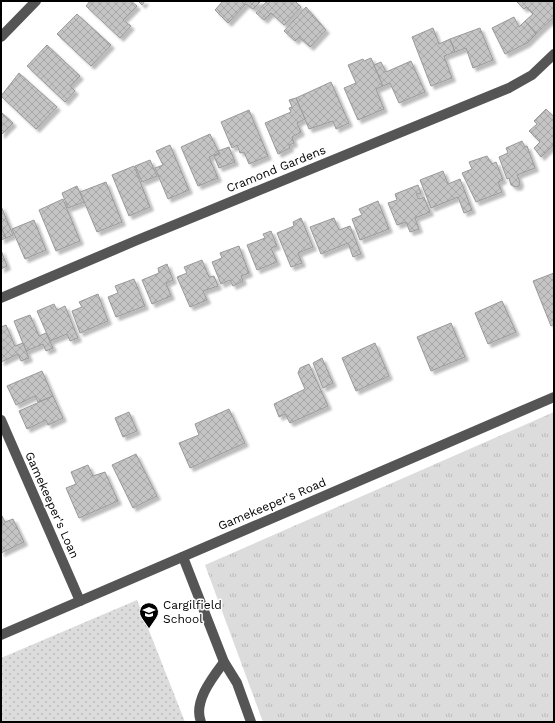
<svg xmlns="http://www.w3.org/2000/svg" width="555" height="723" viewBox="0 0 555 723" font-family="'Work Sans',sans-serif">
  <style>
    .grass { fill: url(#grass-tufts) }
    .park { fill: url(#park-dots) }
    .building { fill: url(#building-cross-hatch); stroke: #999; filter: url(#shadow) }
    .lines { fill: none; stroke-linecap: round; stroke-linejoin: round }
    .minor { stroke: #555; stroke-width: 10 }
    .labels { text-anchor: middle; stroke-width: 3; stroke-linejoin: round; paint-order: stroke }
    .street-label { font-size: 12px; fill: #000; stroke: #fff }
    .poi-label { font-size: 12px; fill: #000; stroke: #fff; text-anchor: start }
  </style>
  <defs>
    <pattern id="grass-tufts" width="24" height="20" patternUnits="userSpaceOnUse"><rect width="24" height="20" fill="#dcdcdc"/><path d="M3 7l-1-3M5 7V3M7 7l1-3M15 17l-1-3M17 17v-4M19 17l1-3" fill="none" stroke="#bbb"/></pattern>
    <pattern id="park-dots" width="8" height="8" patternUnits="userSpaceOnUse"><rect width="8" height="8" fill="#dcdcdc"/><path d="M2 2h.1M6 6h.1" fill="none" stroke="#bbb" stroke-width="1.8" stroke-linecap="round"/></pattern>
    <pattern id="building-cross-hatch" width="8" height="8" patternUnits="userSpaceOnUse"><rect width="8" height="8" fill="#c4c4c4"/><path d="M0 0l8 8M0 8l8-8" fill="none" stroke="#a7a7a7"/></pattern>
    <filter id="shadow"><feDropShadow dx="3.5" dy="3.5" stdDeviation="1" flood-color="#0004"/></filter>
  </defs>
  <rect width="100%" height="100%" fill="#fff"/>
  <!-- grass -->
  <path class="grass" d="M 554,412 L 554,722 L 263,722 L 205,565 Z"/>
  <!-- park -->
  <path class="park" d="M 137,600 L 185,722 L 1,722 L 1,658 Z"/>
  <!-- building -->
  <g class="building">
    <path d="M 90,1 L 131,1 L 137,6 L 123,20 L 131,26 L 120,38 L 86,6 Z"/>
    <path d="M 138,1 L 145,1 L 142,5 Z"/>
    <path d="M 223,1 L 261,1 L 253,9 L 246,4 L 228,23 L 215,10 Z"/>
    <path d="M 267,1 L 295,1 L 301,7 L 284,25 L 271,13 L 264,20 L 256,13 Z"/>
    <path d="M 516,1 L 554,1 L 554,17 L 536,34 L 525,21 L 533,14 L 526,7 L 524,9 Z"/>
    <path d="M 306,7 L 326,30 L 310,47 L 299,37 L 295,41 L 284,31 Z"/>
    <path d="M 77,14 L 111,45 L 91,66 L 57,34 Z"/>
    <path d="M 514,17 L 519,27 L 525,21 L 536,34 L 527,43 L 505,54 L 492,28 Z"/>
    <path d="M 433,28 L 439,44 L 450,39 L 455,52 L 444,56 L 452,78 L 431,86 L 412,37 Z"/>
    <path d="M 480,28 L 493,60 L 473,68 L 466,48 L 455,52 L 450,39 Z"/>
    <path d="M 47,45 L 80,76 L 70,86 L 75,91 L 65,102 L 27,66 Z"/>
    <path d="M 371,58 L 383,86 L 376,89 L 384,109 L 358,120 L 344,88 L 356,83 L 348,65 L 363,59 L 364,61 Z"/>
    <path d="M 411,61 L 425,92 L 399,103 L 390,83 L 383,86 L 374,65 L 381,62 L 386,72 Z"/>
    <path d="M 19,73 L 57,107 L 36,129 L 1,96 Z"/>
    <path d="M 331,82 L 349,123 L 336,129 L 333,121 L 309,129 L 296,98 Z"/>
    <path d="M 296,98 L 305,119 L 297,123 L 301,132 L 292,137 L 294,143 L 289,145 L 290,148 L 278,154 L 265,123 L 291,112 L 289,108 L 292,107 L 289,100 Z"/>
    <path d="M 546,109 L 554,117 L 554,144 L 541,157 L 534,148 L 540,142 L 529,131 L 537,124 L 534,121 Z"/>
    <path d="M 249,110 L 268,156 L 249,164 L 244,152 L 240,153 L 237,145 L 232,148 L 221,122 Z"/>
    <path d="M 1,112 L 13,123 L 1,135 Z"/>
    <path d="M 210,134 L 219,153 L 209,157 L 218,178 L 198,186 L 181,147 Z"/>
    <path d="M 522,141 L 525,147 L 527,146 L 535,168 L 517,175 L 520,182 L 519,186 L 515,187 L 511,185 L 509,178 L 507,179 L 499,157 L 508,153 L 506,148 Z"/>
    <path d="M 170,145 L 189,190 L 168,199 L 155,168 L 163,165 L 156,151 Z"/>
    <path d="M 229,147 L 235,162 L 219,168 L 214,156 L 220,154 L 218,151 Z"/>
    <path d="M 487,156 L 492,164 L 496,162 L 503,180 L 498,182 L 502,192 L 476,202 L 462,173 L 472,169 L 469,162 Z"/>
    <path d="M 150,160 L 157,176 L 142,182 L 135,166 Z"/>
    <path d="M 134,166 L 150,207 L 129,216 L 112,175 Z"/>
    <path d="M 443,171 L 448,184 L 460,179 L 472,210 L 464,213 L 458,197 L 431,208 L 420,180 Z"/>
    <path d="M 106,182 L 122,222 L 97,232 L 80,192 Z"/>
    <path d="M 418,185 L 421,193 L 416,194 L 419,199 L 424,197 L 430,212 L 415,218 L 419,229 L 410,232 L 406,222 L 397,225 L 388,203 L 397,200 L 395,194 Z"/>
    <path d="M 77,186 L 84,202 L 68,208 L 62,193 Z"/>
    <path d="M 63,199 L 80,241 L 56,251 L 39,210 Z"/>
    <path d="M 378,201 L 389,229 L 360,240 L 352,219 L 362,215 L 359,209 Z"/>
    <path d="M 1,206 L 13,235 L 6,238 L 1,227 Z"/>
    <path d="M 301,218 L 313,247 L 298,253 L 302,263 L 291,267 L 277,233 L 294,226 L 293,222 Z"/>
    <path d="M 334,218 L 339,230 L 350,226 L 361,254 L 353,257 L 348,243 L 321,254 L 310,227 Z"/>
    <path d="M 34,220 L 46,250 L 25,259 L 12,229 Z"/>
    <path d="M 1,227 L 6,238 L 1,240 Z"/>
    <path d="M 271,231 L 277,246 L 271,248 L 277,262 L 257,270 L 247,245 L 265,238 L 263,234 Z"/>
    <path d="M 239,246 L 249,273 L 241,276 L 243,281 L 233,286 L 230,280 L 221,284 L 212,262 L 222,258 L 220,253 Z"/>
    <path d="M 1,250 L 7,266 L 1,269 Z"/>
    <path d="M 202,260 L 209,277 L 214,276 L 218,286 L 203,291 L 207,300 L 190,307 L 177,277 L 187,273 L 184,267 Z"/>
    <path d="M 167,264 L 173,280 L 166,283 L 171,296 L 152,304 L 142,280 L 159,273 L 158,268 Z"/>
    <path d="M 554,273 L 554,324 L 551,326 L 533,281 Z"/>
    <path d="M 134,279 L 145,306 L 116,317 L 108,297 L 118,293 L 115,286 Z"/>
    <path d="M 98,294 L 108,321 L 80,333 L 72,311 L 82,307 L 79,302 Z"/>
    <path d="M 502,301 L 516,332 L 488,344 L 475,313 Z"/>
    <path d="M 54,304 L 57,310 L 65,306 L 78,338 L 70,341 L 67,334 L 50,341 L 37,311 Z"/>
    <path d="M 30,315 L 39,336 L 46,333 L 53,348 L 46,351 L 43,344 L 26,351 L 14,321 Z"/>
    <path d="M 451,323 L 465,357 L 431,371 L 417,337 Z"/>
    <path d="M 6,325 L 15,346 L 23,343 L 29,358 L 21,361 L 18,354 L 1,362 L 1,327 Z"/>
    <path d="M 375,343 L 389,376 L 356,391 L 342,358 Z"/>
    <path d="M 322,358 L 333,383 L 323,388 L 313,363 Z"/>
    <path d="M 309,364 L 328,406 L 290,423 L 285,414 L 279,417 L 274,404 L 305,389 L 298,373 L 300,368 Z"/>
    <path d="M 42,371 L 53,396 L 38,402 L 35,396 L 16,405 L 7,386 Z"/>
    <path d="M 53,396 L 63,418 L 48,425 L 46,420 L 27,429 L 19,411 Z"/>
    <path d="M 229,409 L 245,443 L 190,468 L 179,443 L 199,435 L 195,424 Z"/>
    <path d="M 129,412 L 137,431 L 123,437 L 115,418 Z"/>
    <path d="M 136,454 L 157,496 L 133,508 L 112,465 Z"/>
    <path d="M 88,465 L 93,476 L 105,472 L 118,501 L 79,518 L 66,488 L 76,484 L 71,472 Z"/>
    <path d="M 2,516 L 5,522 L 13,519 L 24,542 L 1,553 Z"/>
  </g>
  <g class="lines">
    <!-- minor -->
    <g class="minor">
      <path d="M 1,37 L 36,1"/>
      <path d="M 1,298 L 135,241 L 509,88 L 532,75 L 554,54"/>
      <path d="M 1,420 L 80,601"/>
      <path d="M 183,557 L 224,662 L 237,683 L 251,722"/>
      <path d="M 1,635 L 554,397"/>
      <path d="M 201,722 C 193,702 212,678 224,662"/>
    </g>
  </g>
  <!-- icons -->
  <defs>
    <symbol id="school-pin" viewBox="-11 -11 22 30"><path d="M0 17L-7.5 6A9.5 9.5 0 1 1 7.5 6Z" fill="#000" stroke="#fff"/><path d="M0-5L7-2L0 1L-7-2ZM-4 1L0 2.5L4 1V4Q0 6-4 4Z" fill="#fff"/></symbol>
  </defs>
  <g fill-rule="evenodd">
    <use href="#school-pin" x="138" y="601" width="22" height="30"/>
  </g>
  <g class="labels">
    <!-- street labels -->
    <g class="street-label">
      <text transform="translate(276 169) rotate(-22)" y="4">Cramond Gardens</text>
      <text transform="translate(272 504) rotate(-23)" y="4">Gamekeeper's Road</text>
      <text transform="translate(52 505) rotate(66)" y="4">Gamekeeper's Loan</text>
    </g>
    <!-- poi labels -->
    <g class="poi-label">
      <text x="163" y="609">Cargilfield<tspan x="163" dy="14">School</tspan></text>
    </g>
  </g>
  <!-- border -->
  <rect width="555" height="723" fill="none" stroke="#000000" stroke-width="4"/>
</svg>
